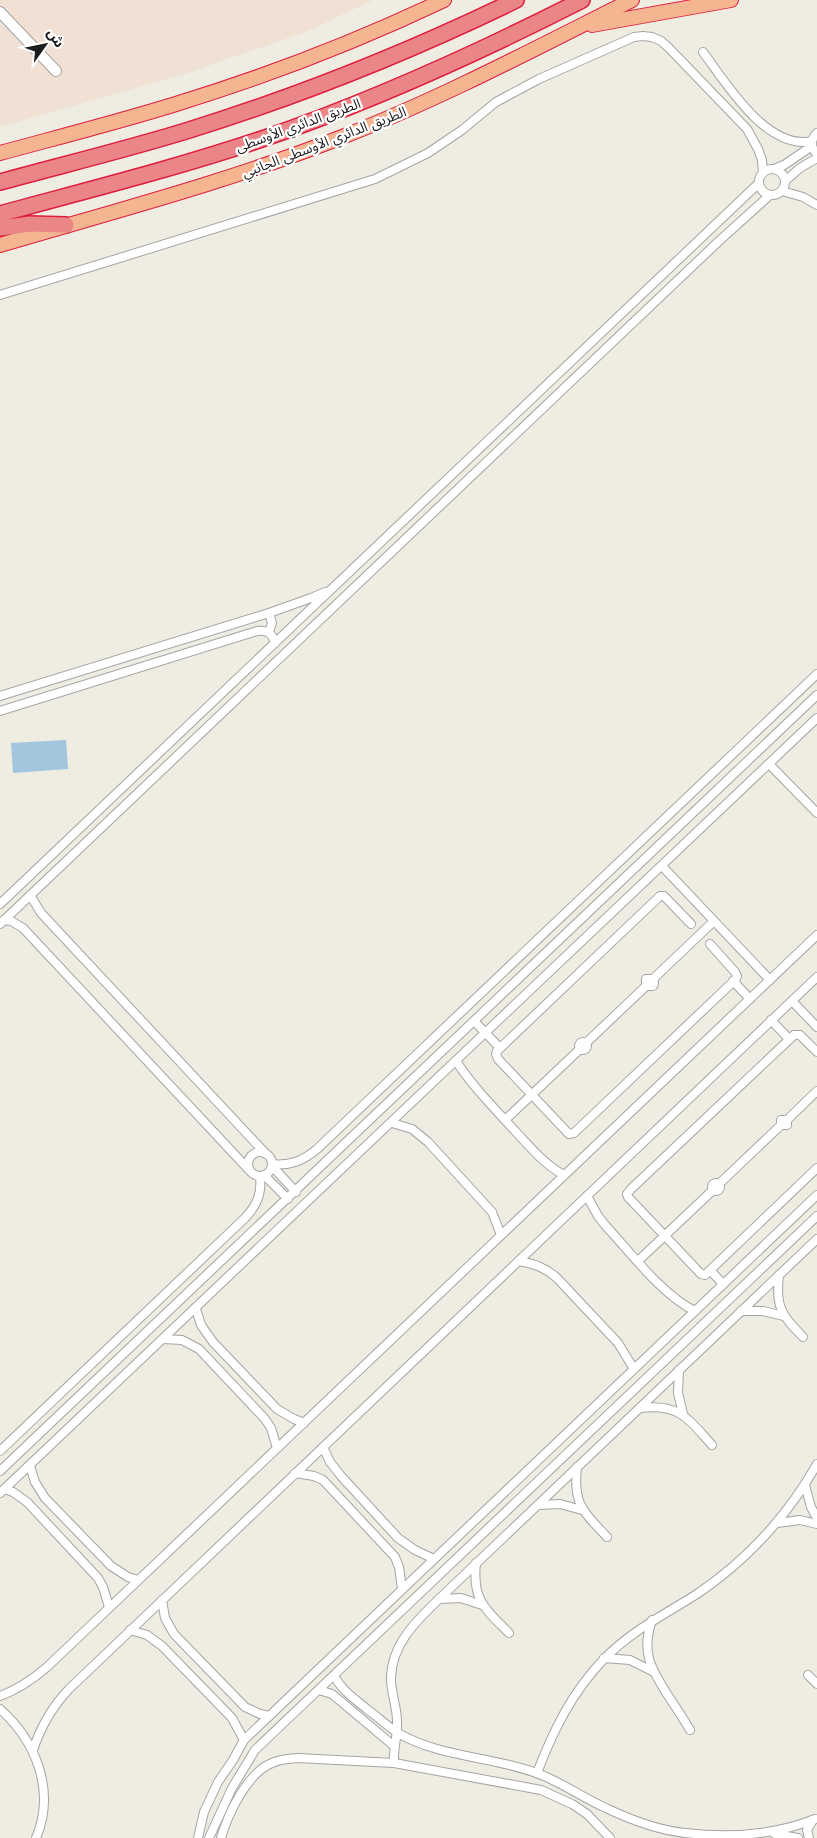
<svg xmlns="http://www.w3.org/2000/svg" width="817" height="1838" viewBox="0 0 817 1838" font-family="Helvetica,'Noto Sans Arabic',sans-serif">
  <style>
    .military { fill: #f1e1d5 }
    .water { fill: #a1c6de }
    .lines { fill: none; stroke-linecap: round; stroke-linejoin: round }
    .minor-casing { stroke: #a4a4a4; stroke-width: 10 }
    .tertiary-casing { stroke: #a4a4a4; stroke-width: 12 }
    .trunk-casing { stroke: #df1d3f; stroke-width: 16 }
    .motorway-casing { stroke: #df1d3f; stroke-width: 18 }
    .minor { stroke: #fff; stroke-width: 8 }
    .tertiary { stroke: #fff; stroke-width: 10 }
    .trunk { stroke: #f4b590; stroke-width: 14 }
    .motorway { stroke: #ea8688; stroke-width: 15 }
    .labels { text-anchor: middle; stroke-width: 4.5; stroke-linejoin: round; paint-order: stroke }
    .street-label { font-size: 14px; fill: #1d1d1d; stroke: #fff }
  </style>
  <rect width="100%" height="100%" fill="#efede2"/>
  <!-- military -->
  <path class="military" d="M 0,0 L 373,0 L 306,32 L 188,73 L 0,127 Z"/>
  <!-- water -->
  <path class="water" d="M 66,740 L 68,769 L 13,773 L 11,743 Z"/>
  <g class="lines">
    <defs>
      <g id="minor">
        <path d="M 703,52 C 726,83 767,151 812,141"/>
        <path d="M 817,133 C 810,140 810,147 817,154"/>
        <path d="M 774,169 L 784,165 L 812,146"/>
        <circle cx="772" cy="182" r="13"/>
        <path d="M 785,181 L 800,168 L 817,158"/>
        <path d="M 782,191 L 803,197 L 817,205"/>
        <path d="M 0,295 L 375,179 L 428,153 L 462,130 L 496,102 L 539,79 L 634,37 L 643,36 L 652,37 L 661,41 L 668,47 L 747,129 L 758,149 L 762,160 L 763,173"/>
        <path d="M 269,613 L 272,623 L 269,632"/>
        <path d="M 0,696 L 269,613 L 311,598 L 325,592"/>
        <path d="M 0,711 L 257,631 C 267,630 272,633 275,643"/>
        <path d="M 769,764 L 817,813"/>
        <path d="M 662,866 L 770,980"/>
        <path d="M 30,895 L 41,913 L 266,1154"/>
        <path d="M 0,904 L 759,183"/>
        <path d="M 4,920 L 11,921 L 23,928 L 250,1171"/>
        <path d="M 0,924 L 719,241 L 770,195"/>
        <path d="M 691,924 L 664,896 L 660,896 L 497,1051 L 496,1054 L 498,1059 L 569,1134 L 574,1133 L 736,979 L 737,976 L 735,972 L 710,944"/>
        <path d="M 653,979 L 714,921"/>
        <path d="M 733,981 L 750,999"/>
        <path d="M 792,1001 L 817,1027"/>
        <path d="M 771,1020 L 789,1039"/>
        <path d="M 475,1022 L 500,1048"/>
        <circle cx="583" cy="1046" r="4"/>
        <path d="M 586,1043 L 646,986 L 646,979 L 653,979 L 654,984 L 653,986 L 646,986"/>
        <path d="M 817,1052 L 800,1035 L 794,1035 L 631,1189 L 627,1194 L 628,1197 L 701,1274 L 705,1275 L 817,1168"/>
        <path d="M 456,1061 C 473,1087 495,1109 516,1132 C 531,1148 545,1165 564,1175"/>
        <path d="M 505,1120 L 580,1049"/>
        <path d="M 787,1120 L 817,1091"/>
        <path d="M 392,1123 L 412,1129 L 428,1142 L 492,1212 L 501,1235"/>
        <circle cx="260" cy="1164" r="12"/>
        <path d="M 272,1164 C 290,1166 303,1161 317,1149 L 817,674"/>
        <path d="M 272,1166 L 296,1192"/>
        <path d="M 264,1175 L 288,1199"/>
        <circle cx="716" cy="1187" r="4"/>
        <path d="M 719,1184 L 781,1125 L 781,1120 L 787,1120 L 787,1125 L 781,1125"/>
        <path d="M 587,1196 L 598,1216 L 605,1225 C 630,1252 663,1296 695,1311"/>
        <path d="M 519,1261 C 535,1264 546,1268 557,1278 L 618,1343 L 634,1369"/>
        <path d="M 638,1261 L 713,1190"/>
        <path d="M 710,1270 L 723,1284"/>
        <path d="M 779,1275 C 775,1308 782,1315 803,1337"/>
        <path d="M 196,1309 L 201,1325 L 213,1342 L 277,1409 L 294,1419 L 304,1423"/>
        <path d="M 741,1311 L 763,1311 L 784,1316"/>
        <path d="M 163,1339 L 182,1340 L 199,1349 L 265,1419 L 271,1428 L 277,1448"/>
        <path d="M 679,1370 L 678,1393 L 683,1414"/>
        <path d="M 640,1408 C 680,1403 688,1419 712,1445"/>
        <path d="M 323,1447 L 330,1462 L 341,1476 L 398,1538 L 415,1550 L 434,1559"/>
        <path d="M 0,1451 L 245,1218 C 257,1205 262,1194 260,1176"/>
        <path d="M 30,1466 L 35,1482 L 45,1498 L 111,1566 L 128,1577 L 138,1580"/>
        <path d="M 577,1467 C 573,1505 583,1511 607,1537"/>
        <path d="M 0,1471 L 817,695"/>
        <path d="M 295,1473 L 314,1476 L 323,1480 L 395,1557 L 399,1567 L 402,1589"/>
        <path d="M 805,1485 L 811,1507 L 817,1518"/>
        <path d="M 5,1489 L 13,1492 L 27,1502 L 98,1578 L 103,1587 L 109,1607"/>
        <path d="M 0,1493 L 817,718"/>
        <path d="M 538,1505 L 560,1504 L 582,1510"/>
        <path d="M 777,1523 L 800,1520 L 817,1524"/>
        <path d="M 476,1563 C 472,1600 485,1609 509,1633"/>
        <path d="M 439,1599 L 461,1598 L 482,1605"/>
        <path d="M 162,1600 L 165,1618 L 174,1634 L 245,1707 L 260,1714 L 269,1716"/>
        <path d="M 652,1620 C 641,1651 650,1667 667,1694 C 675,1706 683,1718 690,1730"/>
        <path d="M 130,1630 L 147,1635 L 162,1646 L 232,1718 L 244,1740"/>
        <path d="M 604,1658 L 630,1660 L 652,1671"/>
        <path d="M 334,1675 C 341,1690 355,1699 368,1710 C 378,1717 387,1726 398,1733 C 441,1758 493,1756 539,1774 C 563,1783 583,1798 606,1808 C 631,1820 658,1830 685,1833 C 730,1838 773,1836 815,1819"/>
        <path d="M 808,1675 L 817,1684"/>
        <path d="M 319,1690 L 332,1694 L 394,1746"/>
        <path d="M 0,1696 C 19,1689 32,1680 47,1667 L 817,935"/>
        <path d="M 0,1709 C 36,1741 56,1791 36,1838"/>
        <path d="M 33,1750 C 41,1726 52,1707 69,1689 L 817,977"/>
        <path d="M 394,1763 C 393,1748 398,1735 397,1721 C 397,1707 391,1693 391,1679 C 391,1645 416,1621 439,1599 L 817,1239"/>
        <path d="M 537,1773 C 553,1731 572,1692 604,1659 C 631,1631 664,1615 697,1594 C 747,1560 787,1517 817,1464"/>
        <path d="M 775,1834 L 798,1838"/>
        <path d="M 198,1838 L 204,1812 L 218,1782 L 233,1760 L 244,1740 L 817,1195"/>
        <path d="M 209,1838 L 232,1788 L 255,1750 L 817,1216"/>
        <path d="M 221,1838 C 228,1814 247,1773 272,1763 C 280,1759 289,1759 298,1758 L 394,1763 L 541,1790 L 572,1804 L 587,1814 L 610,1838"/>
        <path d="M 809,1838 L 807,1830 L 813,1820"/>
      </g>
      <path id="tertiary" d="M 0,12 L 56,71"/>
      <g id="trunk">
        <path d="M 592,25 L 731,0"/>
        <path d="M 0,153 C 59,137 118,122 176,104 C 267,76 358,41 444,0"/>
        <path d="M 0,245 C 115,211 230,181 342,137 C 442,98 536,48 632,0"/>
      </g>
      <g id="motorway">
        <path d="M 0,182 C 62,165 124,150 186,131 C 299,96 409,52 516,0"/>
        <path d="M 0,214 C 88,190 176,168 262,139 C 373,101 478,53 582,0"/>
        <path d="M 0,228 L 30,224 L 66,225"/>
      </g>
    </defs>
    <!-- minor casing -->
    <use href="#minor" class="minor-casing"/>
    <!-- tertiary casing -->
    <use href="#tertiary" class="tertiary-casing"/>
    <!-- trunk casing -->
    <use href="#trunk" class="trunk-casing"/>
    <!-- motorway casing -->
    <use href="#motorway" class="motorway-casing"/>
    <!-- minor -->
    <use href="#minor" class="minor"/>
    <!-- tertiary -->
    <use href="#tertiary" class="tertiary"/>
    <!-- trunk -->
    <use href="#trunk" class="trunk"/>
    <!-- motorway -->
    <use href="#motorway" class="motorway"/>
  </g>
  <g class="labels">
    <!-- street labels -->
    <g class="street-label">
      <text transform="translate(298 125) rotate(-20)" y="5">الطريق الدائري الأوسطى</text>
      <text transform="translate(324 142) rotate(-21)" y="5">الطريق الدائري الأوسطى الجانبي</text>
    </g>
  </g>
  <!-- north arrow -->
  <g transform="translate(45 45) rotate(57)" stroke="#ffffff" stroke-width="4" paint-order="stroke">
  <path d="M0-4L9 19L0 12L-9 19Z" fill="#1d1d1d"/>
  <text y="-8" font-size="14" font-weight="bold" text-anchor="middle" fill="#1d1d1d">ش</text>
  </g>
</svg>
